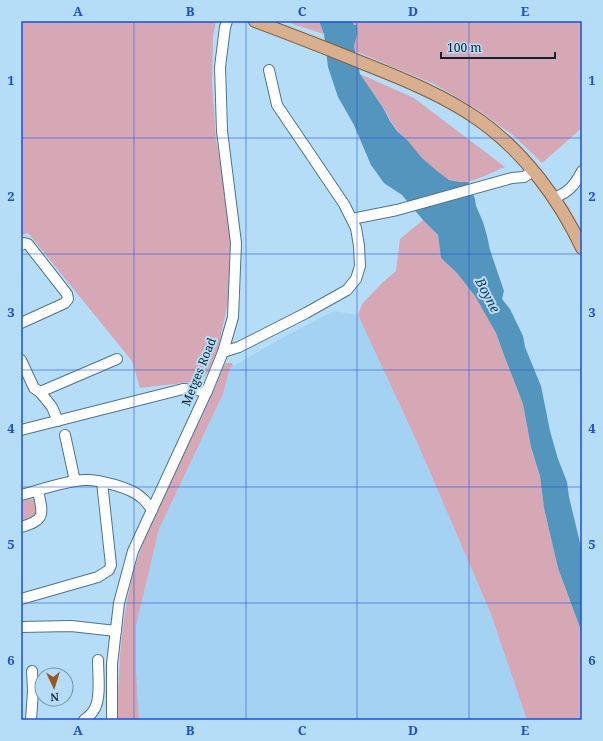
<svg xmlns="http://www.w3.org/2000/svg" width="603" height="741" viewBox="0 0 603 741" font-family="'Noto Serif',serif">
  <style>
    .built { fill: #a3d2f2 }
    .green { fill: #d6a8b6 }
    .water { fill: #5395bd }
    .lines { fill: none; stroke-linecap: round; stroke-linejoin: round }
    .minor-casing { stroke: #4e748c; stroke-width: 12 }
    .major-casing { stroke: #825c3c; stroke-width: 14 }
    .minor { stroke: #fff; stroke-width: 10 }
    .major { stroke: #d8af8f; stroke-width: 12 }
    .grid { fill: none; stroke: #1d4ed8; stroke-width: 1; stroke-opacity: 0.55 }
    .labels { text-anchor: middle; stroke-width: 4; stroke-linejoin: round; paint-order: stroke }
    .street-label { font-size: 12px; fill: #14232d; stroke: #b5ddf8 }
    .water-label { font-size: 13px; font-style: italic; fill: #173547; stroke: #b5ddf8 }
    .neatline { fill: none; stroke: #1d4ed8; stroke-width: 1.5 }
    .grid-label { font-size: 13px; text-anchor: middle; font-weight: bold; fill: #1d4ed8 }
  </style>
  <rect width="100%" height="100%" fill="#b5ddf8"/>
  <!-- built -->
  <path class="built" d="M 334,311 L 358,315 L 417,442 L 491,614 L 527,720 L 139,720 L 136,667 L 136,626 L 159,529 L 223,394 L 230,368 L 280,339 Z"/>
  <!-- green -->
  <g class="green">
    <path d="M 21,21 L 216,21 L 213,36 L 212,83 L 216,140 L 225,189 L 230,228 L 230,246 L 228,302 L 218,349 L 208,372 L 200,381 L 140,388 L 132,361 L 28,233 L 21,235 Z"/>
    <path d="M 287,21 L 319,21 L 324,34 L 295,25 Z"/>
    <path d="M 352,21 L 582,21 L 582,128 L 542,163 L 514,136 L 477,109 L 434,84 L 355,51 L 354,46 L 357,34 L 357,25 L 354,25 Z"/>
    <path d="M 360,74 L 414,98 L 505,167 C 492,172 472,184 459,182 C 437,180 421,155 407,141 C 404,137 400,134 397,130 C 392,124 389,118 386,112 C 378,98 368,87 360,74 Z"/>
    <path d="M 423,220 L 438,235 L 441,258 L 457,273 L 475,296 L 496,333 L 504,355 L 523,404 L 531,447 L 540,476 L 544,508 L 558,568 L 582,633 L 582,720 L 527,720 L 491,614 L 417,442 L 358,315 L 362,304 L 382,283 L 396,271 L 400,239 Z"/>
    <path d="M 226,363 L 232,363 L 233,366 L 230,368 L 223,394 L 159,529 L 136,626 L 136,667 L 139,720 L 118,720 C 118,661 122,599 143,543 C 166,483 200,429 222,369 Z"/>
    <path d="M 31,499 L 34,499 L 37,501 L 39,514 L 21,524 L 21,501 Z"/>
  </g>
  <!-- water -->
  <path class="water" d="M 319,21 L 352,21 L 354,25 L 357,25 L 357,34 L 354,46 L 360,74 L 382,106 L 390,121 L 397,131 L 408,141 L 422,158 L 437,171 L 449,180 L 459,182 L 468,182 L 475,199 L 476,206 L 483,222 L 487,236 L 490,250 L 504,291 L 502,299 L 510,309 L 523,336 L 525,347 L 541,386 L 550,431 L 558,459 L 567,482 L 569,497 L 582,551 L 582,633 L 558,568 L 544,508 L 540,476 L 531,447 L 523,404 L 504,355 L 496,333 L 475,296 L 457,273 L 441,258 L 438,235 L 423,220 L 402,195 L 384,183 L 371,165 L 354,125 L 338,97 L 328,67 L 324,34 Z"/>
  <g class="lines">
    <defs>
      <g id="minor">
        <path d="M 554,198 C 569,192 575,185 582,171"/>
        <path d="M 352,219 L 397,210 L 512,178 L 524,177 L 533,171"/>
        <path d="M 21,245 L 24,243 L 28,244 L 67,294 L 68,299 L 65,303 L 21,323"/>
        <path d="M 223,352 L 239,347 L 306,313 L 347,290 L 356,279 L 360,266 L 359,246 L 356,228 L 344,204 L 277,105 L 269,70"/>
        <path d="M 21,360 L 34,388 L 40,392"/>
        <path d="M 58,421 L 52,407 L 40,392 L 117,359"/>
        <path d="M 21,430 L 183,389 L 207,391"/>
        <path d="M 65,435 L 75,481"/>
        <path d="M 21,495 C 40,490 65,481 84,480 C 98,479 132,488 142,498 C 146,501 149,506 152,510"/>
        <path d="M 21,527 C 46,520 43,514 38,491"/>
        <path d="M 21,599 L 98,577 L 109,570 L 111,565 L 102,482"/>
        <path d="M 21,627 L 71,626 L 116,631"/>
        <path d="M 31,720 L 33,691 L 32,671"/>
        <path d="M 84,720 C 88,717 93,713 95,708 C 101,697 98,673 98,660"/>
        <path d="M 112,720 L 112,664 L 119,603 L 133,551 L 207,391 L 223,352 L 233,317 L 236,243 L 222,131 L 220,67 L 225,27 L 227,21"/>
      </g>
      <path id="major" d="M 255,21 C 292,35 329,49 365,64 C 403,79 445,96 479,120 C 524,152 559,199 582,248"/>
    </defs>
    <!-- minor casing -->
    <use href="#minor" class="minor-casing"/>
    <!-- major casing -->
    <use href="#major" class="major-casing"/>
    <!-- minor -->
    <use href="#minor" class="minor"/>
    <!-- major -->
    <use href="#major" class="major"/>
  </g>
  <!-- grid -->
  <path class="grid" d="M 134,21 L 134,720M 246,21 L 246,720M 357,21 L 357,720M 469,21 L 469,720M 21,138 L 582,138M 21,254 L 582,254M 21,370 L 582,370M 21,487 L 582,487M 21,603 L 582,603"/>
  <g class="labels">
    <!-- street labels -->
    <g class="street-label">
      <text transform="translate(199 372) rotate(-68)" y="4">Metges Road</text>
    </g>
    <!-- water labels -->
    <g class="water-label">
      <text transform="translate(488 295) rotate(62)" y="5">Boyne</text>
    </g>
  </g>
  <!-- border -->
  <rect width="603" height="741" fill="none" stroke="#b5ddf8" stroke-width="44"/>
  <!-- north arrow -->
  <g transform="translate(54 687) rotate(176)"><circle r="19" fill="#b5ddf8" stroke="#7593a7"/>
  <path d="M0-3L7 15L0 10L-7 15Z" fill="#975720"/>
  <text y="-6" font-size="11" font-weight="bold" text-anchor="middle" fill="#14232d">N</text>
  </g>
  <!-- scale -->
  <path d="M441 52v6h114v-6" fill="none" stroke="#14232d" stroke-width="2"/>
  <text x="447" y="52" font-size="12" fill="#14232d" stroke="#b5ddf8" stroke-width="3" paint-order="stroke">100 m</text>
  <rect x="22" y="22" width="559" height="697" class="neatline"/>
  <g class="grid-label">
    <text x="78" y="16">A</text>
    <text x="190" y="16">B</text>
    <text x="302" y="16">C</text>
    <text x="413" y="16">D</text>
    <text x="525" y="16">E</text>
    <text x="11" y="85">1</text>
    <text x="592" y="85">1</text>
    <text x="11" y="201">2</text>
    <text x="592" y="201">2</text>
    <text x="11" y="317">3</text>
    <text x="592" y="317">3</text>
    <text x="11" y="433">4</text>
    <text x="592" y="433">4</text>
    <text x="11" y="549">5</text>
    <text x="592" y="549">5</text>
    <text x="11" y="665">6</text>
    <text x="592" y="665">6</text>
    <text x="78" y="735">A</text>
    <text x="190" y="735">B</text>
    <text x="302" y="735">C</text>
    <text x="413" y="735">D</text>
    <text x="525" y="735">E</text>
  </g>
</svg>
